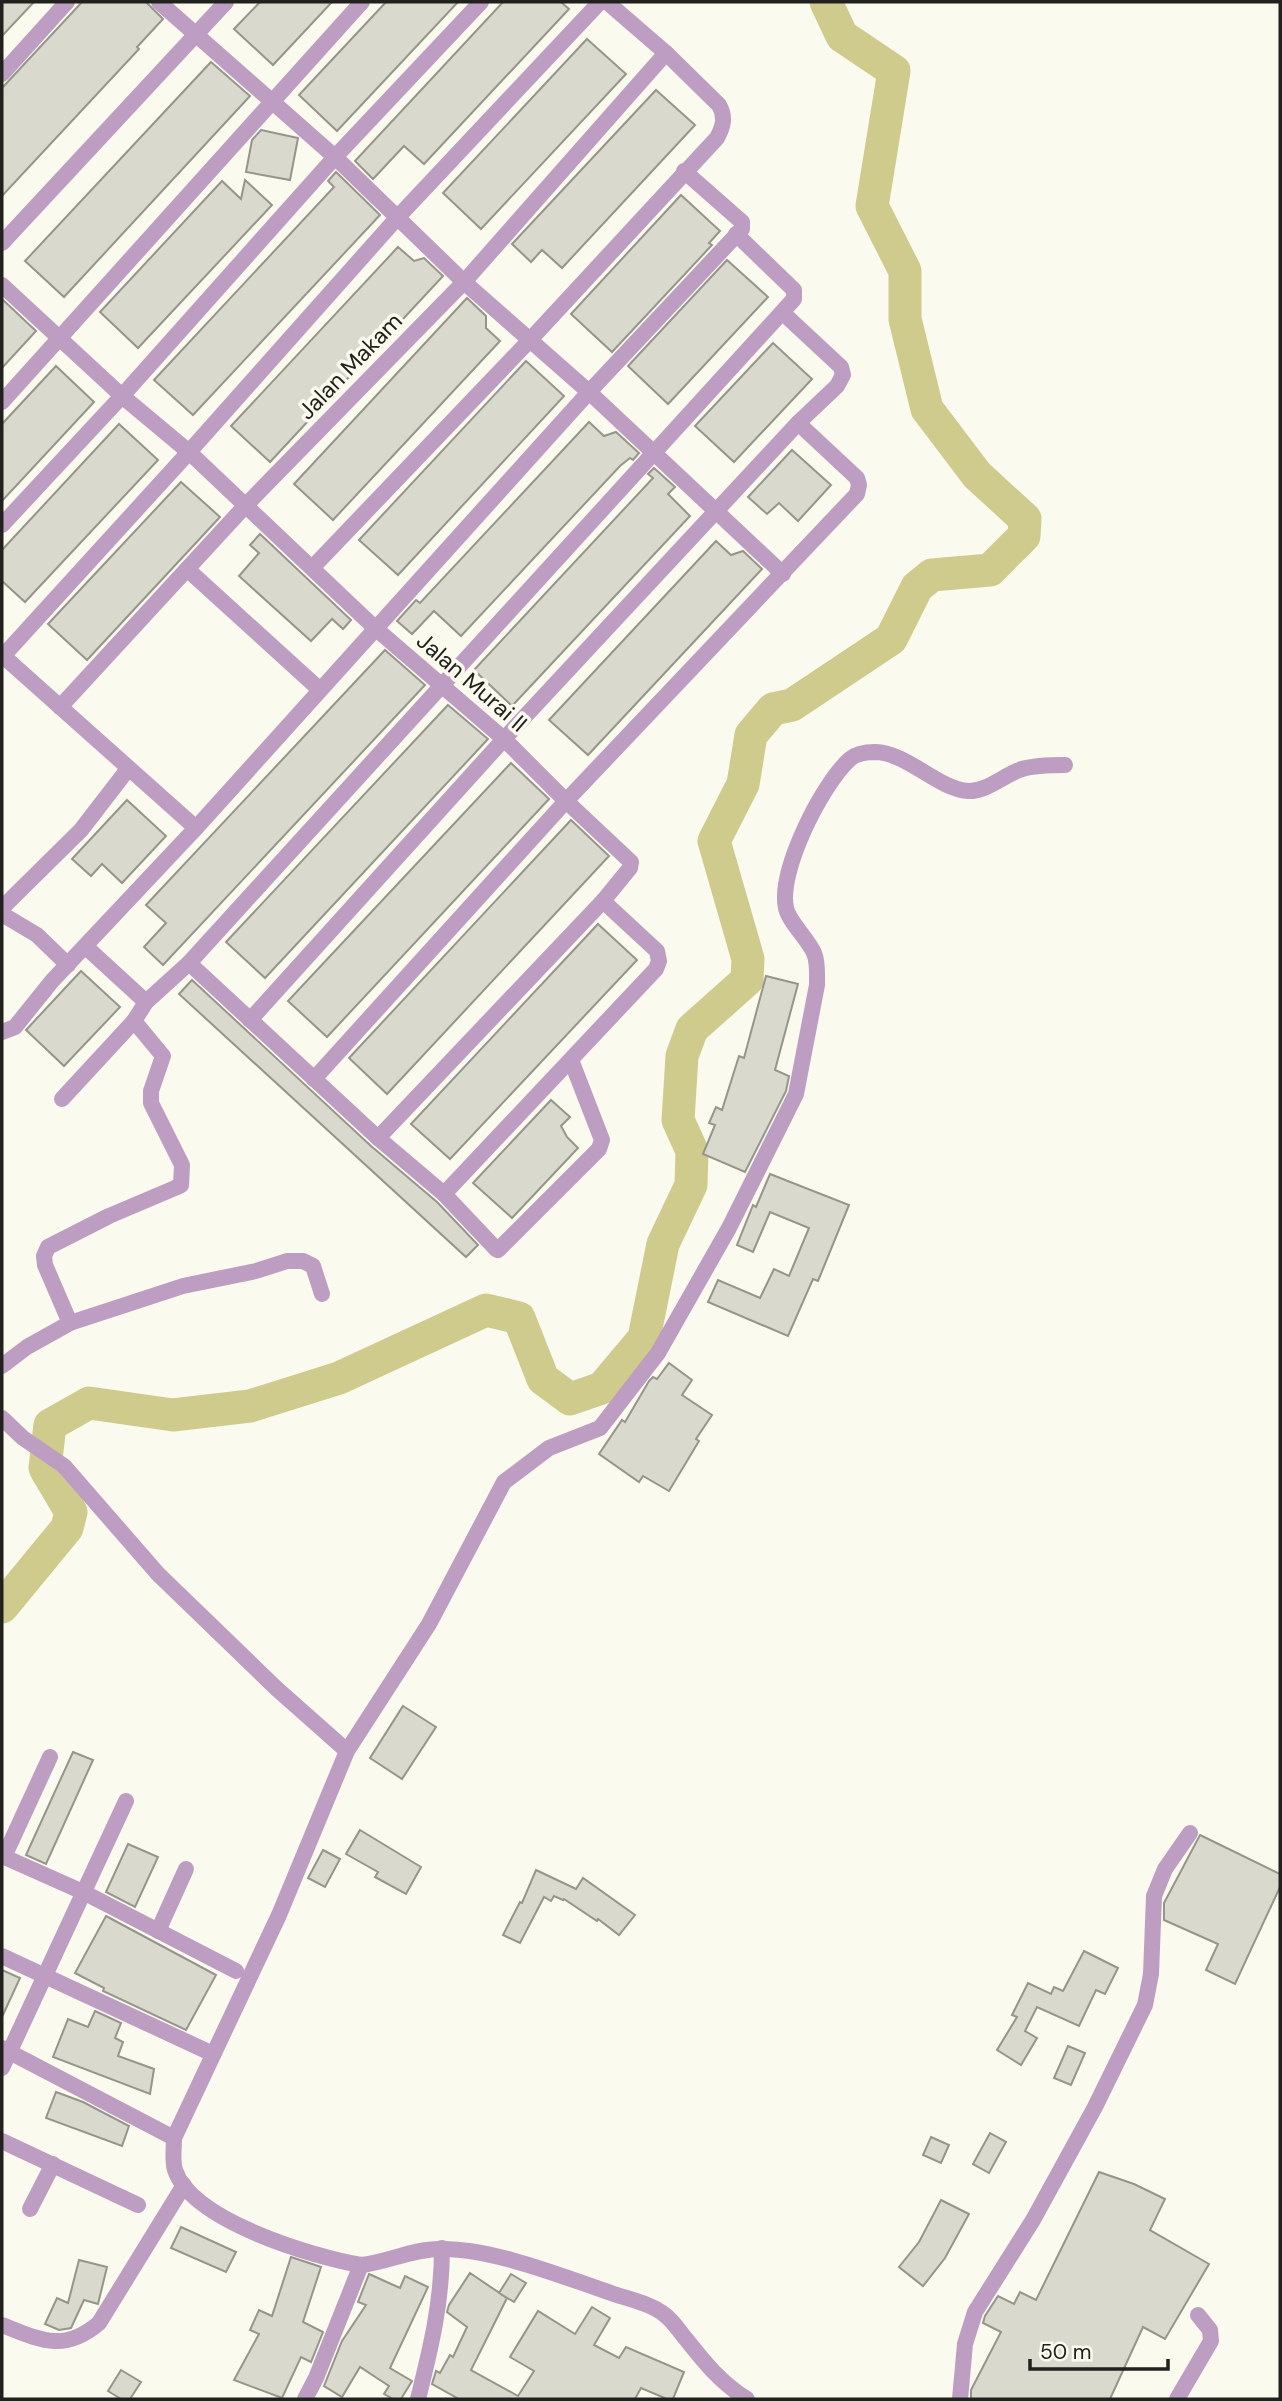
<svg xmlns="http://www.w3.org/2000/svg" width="1282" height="2401" viewBox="0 0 1282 2401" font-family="'DM Sans',sans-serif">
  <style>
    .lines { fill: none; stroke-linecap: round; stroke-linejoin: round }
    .river { stroke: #cfcb8c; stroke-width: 33 }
    .building { fill: #d9d9ce; stroke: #95958b; stroke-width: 2 }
    .minor { stroke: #bd9dc2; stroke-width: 16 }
    .labels { text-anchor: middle; stroke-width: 7; stroke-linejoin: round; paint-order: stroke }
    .street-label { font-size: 23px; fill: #21211d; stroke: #fafaef }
  </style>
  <rect width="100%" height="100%" fill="#fafaef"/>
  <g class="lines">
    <!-- river -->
    <path class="river" d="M 2,1607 L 67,1528 L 71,1512 L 45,1468 L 50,1425 L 89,1403 L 173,1415 L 250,1406 L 339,1378 L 486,1310 L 519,1318 L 543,1379 L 570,1399 L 602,1388 L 644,1338 L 663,1244 L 691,1185 L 692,1151 L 678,1120 L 682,1056 L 692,1029 L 747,980 L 748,959 L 714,841 L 743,784 L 751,735 L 773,709 L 792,705 L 891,639 L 917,587 L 932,575 L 990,570 L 1024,536 L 1025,519 L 977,475 L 927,409 L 905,319 L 905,271 L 872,206 L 894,71 L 842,36 L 826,2"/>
  </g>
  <!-- building -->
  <g class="building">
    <path d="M 2,2 L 34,2 L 2,36 Z"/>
    <path d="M 82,2 L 146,2 L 163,19 L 137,47 L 139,49 L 2,196 L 2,88 Z"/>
    <path d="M 260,2 L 332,2 L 273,65 L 234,29 Z"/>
    <path d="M 386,2 L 458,2 L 337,131 L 299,95 Z"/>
    <path d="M 503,2 L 561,2 L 569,9 L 424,164 L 404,146 L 373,179 L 355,161 Z"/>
    <path d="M 587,39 L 626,74 L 481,229 L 443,193 Z"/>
    <path d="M 211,62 L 250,96 L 64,297 L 25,261 Z"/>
    <path d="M 656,90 L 695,125 L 562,268 L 542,250 L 531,262 L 512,244 Z"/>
    <path d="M 261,130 L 298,138 L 290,180 L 246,172 L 252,140 Z"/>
    <path d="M 336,172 L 380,215 L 193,415 L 154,380 L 334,187 L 328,181 Z"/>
    <path d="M 245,180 L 272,205 L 138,348 L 100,312 L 222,181 L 241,199 Z"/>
    <path d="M 681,195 L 720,231 L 709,243 L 712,245 L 612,352 L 571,314 Z"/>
    <path d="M 398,247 L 414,261 L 424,258 L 443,276 L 270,462 L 231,426 Z"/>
    <path d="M 727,260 L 768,297 L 668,404 L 628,366 Z"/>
    <path d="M 467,298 L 486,316 L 486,328 L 500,341 L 333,520 L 294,484 Z"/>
    <path d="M 2,299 L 36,331 L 2,368 Z"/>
    <path d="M 773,343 L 812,379 L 734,462 L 695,426 Z"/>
    <path d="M 526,361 L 564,396 L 398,575 L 359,540 Z"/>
    <path d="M 56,366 L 94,402 L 2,501 L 2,424 Z"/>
    <path d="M 589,422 L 604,436 L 616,432 L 639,453 L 633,460 L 630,458 L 620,466 L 461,636 L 434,611 L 412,634 L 397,621 L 416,600 L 420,603 Z"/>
    <path d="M 119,424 L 158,460 L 25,602 L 2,581 L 2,550 Z"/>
    <path d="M 792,450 L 831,485 L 798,521 L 779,503 L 767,514 L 748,497 Z"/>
    <path d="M 654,468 L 675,487 L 668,494 L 690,516 L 512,706 L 474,670 L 653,478 L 648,474 Z"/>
    <path d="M 181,482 L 220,517 L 87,660 L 48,624 Z"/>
    <path d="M 260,534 L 351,620 L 343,629 L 332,619 L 311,641 L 239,576 L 259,553 L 250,545 Z"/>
    <path d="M 716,541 L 731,555 L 743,551 L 762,569 L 588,755 L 549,720 Z"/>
    <path d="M 385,650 L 425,685 L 163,965 L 144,947 L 166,923 L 146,905 Z"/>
    <path d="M 448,705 L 488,739 L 265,978 L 226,942 Z"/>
    <path d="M 511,763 L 549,799 L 327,1037 L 288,1001 Z"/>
    <path d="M 127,800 L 166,836 L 122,883 L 102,864 L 91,876 L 72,859 Z"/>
    <path d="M 571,820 L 609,856 L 387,1094 L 349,1058 Z"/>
    <path d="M 598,924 L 637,960 L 450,1159 L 411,1124 Z"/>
    <path d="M 81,971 L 120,1007 L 64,1066 L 26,1030 Z"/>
    <path d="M 766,976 L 798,984 L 775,1070 L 789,1076 L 786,1091 L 745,1172 L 703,1154 L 715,1125 L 709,1123 L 716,1107 L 722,1110 L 739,1056 L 744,1058 Z"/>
    <path d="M 192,980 L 371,1146 L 437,1202 L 478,1245 L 466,1257 L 179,994 Z"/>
    <path d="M 551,1100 L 570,1117 L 561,1126 L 567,1137 L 578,1148 L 512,1218 L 473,1183 Z"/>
    <path d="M 770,1174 L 849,1205 L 818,1281 L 813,1279 L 788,1336 L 708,1302 L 718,1280 L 760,1298 L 774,1269 L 789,1276 L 809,1228 L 770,1212 L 753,1252 L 737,1245 L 753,1205 L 756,1207 Z"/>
    <path d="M 669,1363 L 692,1380 L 682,1395 L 712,1415 L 696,1439 L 699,1441 L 669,1491 L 643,1476 L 639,1482 L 599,1454 L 622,1420 L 625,1422 L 649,1381 L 653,1377 L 657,1379 Z"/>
    <path d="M 403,1706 L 436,1727 L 402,1779 L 370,1758 Z"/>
    <path d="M 73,1752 L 93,1760 L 46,1864 L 26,1855 Z"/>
    <path d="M 360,1830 L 421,1867 L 406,1894 L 375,1877 L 378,1872 L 346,1854 Z"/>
    <path d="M 1200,1835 L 1280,1874 L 1280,1887 L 1235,1984 L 1206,1970 L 1218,1944 L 1164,1920 L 1164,1903 Z"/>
    <path d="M 128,1844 L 158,1857 L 135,1907 L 106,1892 Z"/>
    <path d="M 323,1850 L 340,1859 L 325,1887 L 308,1878 Z"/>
    <path d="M 536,1870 L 576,1889 L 583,1878 L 635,1915 L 619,1935 L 598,1919 L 597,1921 L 564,1899 L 563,1900 L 554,1896 L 551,1901 L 544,1897 L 520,1943 L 503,1935 L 520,1902 L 522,1903 Z"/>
    <path d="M 106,1916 L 216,1975 L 186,2030 L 103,1991 L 104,1988 L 75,1973 Z"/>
    <path d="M 1084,1951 L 1118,1968 L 1105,1994 L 1096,1990 L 1079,2026 L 1037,2007 L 1025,2031 L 1037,2038 L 1021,2065 L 997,2050 L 1017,2017 L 1012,2015 L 1028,1983 L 1051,1994 L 1054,1987 L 1063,1991 Z"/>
    <path d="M 2,1970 L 20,1978 L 2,2017 Z"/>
    <path d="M 95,2011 L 121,2023 L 115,2038 L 123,2042 L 118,2056 L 154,2069 L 150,2094 L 53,2057 L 68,2019 L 88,2027 Z"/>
    <path d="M 1068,2046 L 1085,2053 L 1071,2085 L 1054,2078 Z"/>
    <path d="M 56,2092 L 83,2102 L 129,2126 L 122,2146 L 46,2118 Z"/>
    <path d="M 990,2133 L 1006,2142 L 989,2173 L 973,2164 Z"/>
    <path d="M 931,2137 L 949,2145 L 941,2163 L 923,2155 Z"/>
    <path d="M 1099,2172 L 1134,2184 L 1165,2199 L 1150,2230 L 1209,2264 L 1165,2339 L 1143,2327 L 1110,2399 L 971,2399 L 971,2390 L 1001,2332 L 983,2323 L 985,2316 L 998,2296 L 1014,2304 L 1020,2292 L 1036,2300 Z"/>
    <path d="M 941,2200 L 969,2214 L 945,2258 L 923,2286 L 899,2267 L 919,2242 Z"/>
    <path d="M 181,2227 L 236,2252 L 226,2272 L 171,2248 Z"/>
    <path d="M 291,2257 L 321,2267 L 303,2322 L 323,2332 L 311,2362 L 301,2357 L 282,2398 L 234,2380 L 259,2334 L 250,2330 L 259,2310 L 272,2316 Z"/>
    <path d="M 79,2260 L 107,2267 L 98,2304 L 84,2300 L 71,2328 L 59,2330 L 45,2324 L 57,2298 L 68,2303 Z"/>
    <path d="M 470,2273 L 507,2298 L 471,2370 L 518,2396 L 534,2371 L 510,2357 L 538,2311 L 575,2334 L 592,2307 L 610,2318 L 594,2345 L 619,2358 L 626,2347 L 684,2372 L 673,2399 L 667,2399 L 641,2388 L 635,2399 L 459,2399 L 432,2384 L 436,2371 L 440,2373 L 450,2355 L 453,2357 L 467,2327 L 447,2312 L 449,2305 Z"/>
    <path d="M 369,2274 L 400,2288 L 405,2276 L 428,2287 L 390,2368 L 412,2381 L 401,2399 L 393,2399 L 384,2394 L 389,2386 L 360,2367 L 342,2397 L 324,2386 L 342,2341 L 366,2305 L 358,2302 Z"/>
    <path d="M 511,2274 L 526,2283 L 514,2302 L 499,2293 Z"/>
    <path d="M 121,2370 L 141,2382 L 130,2399 L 121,2399 L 108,2391 Z"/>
  </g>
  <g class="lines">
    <!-- minor -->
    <g class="minor">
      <path d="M 159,2 L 335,157 L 464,282 L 589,392 L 783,574"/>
      <path d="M 2,74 L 67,2"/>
      <path d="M 2,243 L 226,2"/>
      <path d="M 2,285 L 122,396 L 189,452 L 375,628 L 504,739 L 566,801 L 631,862 L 630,868 L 603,901 L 378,1138"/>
      <path d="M 2,402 L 362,2"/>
      <path d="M 2,525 L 122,396 L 335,157 L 481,2"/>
      <path d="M 313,567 L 529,341 L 717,138 C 723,127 726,117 719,105 L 666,53 L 607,2"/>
      <path d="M 187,569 L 319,689"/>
      <path d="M 2,655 L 196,828"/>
      <path d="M 3,656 L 189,452 L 397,218 L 600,2"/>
      <path d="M 60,707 L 246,505 L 464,282 L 666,53"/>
      <path d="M 2,908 L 81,830 L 128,769"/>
      <path d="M 2,914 L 37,935 L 68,965"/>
      <path d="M 86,947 L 146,1002"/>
      <path d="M 189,963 L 378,1138 L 444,1194 L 496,1249 L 498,1250 L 599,1149 L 602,1140 L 571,1060"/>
      <path d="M 250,1020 L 504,739 L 798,423 L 837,386 L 843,375 L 841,367 L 783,313"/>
      <path d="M 2,1032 L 15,1027 L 52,981 L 196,828 L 589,392 L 742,229 L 742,222 L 684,171"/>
      <path d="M 314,1079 L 566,801 L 857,494 L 859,485 L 857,478 L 798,423"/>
      <path d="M 62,1099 L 134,1021 L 146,1002 L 189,963 L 794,299 L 794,290 L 736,234"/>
      <path d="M 444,1194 L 656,969 L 659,961 L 657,951 L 603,901"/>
      <path d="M 70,1323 L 45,1265 L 44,1256 L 48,1247 L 109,1216 L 175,1188 L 181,1185 L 182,1165 L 151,1103 L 151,1091 L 163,1056 L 134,1021"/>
      <path d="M 2,1366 L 27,1347 L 70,1323 L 183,1286 L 256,1271 L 287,1261 L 303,1261 L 313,1266 L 322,1294"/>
      <path d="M 2,1418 L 23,1438 L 64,1466 L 158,1574 L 277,1689 L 347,1751"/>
      <path d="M 2,1856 L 83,1892 L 236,1971"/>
      <path d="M 4,1857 L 50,1757"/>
      <path d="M 158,1931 L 186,1869"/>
      <path d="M 2,1956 L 213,2054"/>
      <path d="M 2,2048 L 174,2138"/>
      <path d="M 2,2068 L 126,1801"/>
      <path d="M 2,2141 L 138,2205"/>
      <path d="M 30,2209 L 53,2164"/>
      <path d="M 2,2325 C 40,2340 64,2353 99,2323 L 184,2185"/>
      <path d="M 305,2399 L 316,2378 L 361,2265"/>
      <path d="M 418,2399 C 431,2347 442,2302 442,2248"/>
      <path d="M 747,2399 C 721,2383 705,2363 686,2339 C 680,2332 673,2321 665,2315 C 650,2303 628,2299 611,2293 C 561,2276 492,2248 440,2249 C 412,2249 388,2262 361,2265 C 314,2257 192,2221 175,2170 C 172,2160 174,2149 174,2138 L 279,1915 L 347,1751 L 429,1624 L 504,1482 L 549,1448 L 600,1428 L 658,1353 L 729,1228 L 796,1094 L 817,985 C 817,975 818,962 814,953 C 808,939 789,922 786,908 C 778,871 822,784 850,759 C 857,753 867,752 875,752 C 908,753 936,788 968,791 C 987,792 1005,774 1022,769 C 1036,765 1051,765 1065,765"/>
      <path d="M 960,2399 L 965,2344 L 975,2312 L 1033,2220 L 1095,2107 L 1145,2005 L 1151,1974 L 1154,1896 L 1165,1869 L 1190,1833"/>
      <path d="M 1177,2399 L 1211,2341 L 1210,2330 L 1198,2315"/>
    </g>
  </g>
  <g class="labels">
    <!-- street labels -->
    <g class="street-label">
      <text transform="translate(350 366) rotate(-46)" y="8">Jalan Makam</text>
      <text transform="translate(472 682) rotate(41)" y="8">Jalan Murai II</text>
    </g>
  </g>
  <!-- border -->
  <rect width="1282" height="2401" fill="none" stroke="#21211d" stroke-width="7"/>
  <!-- scale -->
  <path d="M1030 2359v10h138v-10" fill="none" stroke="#21211d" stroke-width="3.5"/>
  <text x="1040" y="2359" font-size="21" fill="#21211d" stroke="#fafaef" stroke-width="5" paint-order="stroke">50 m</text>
</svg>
